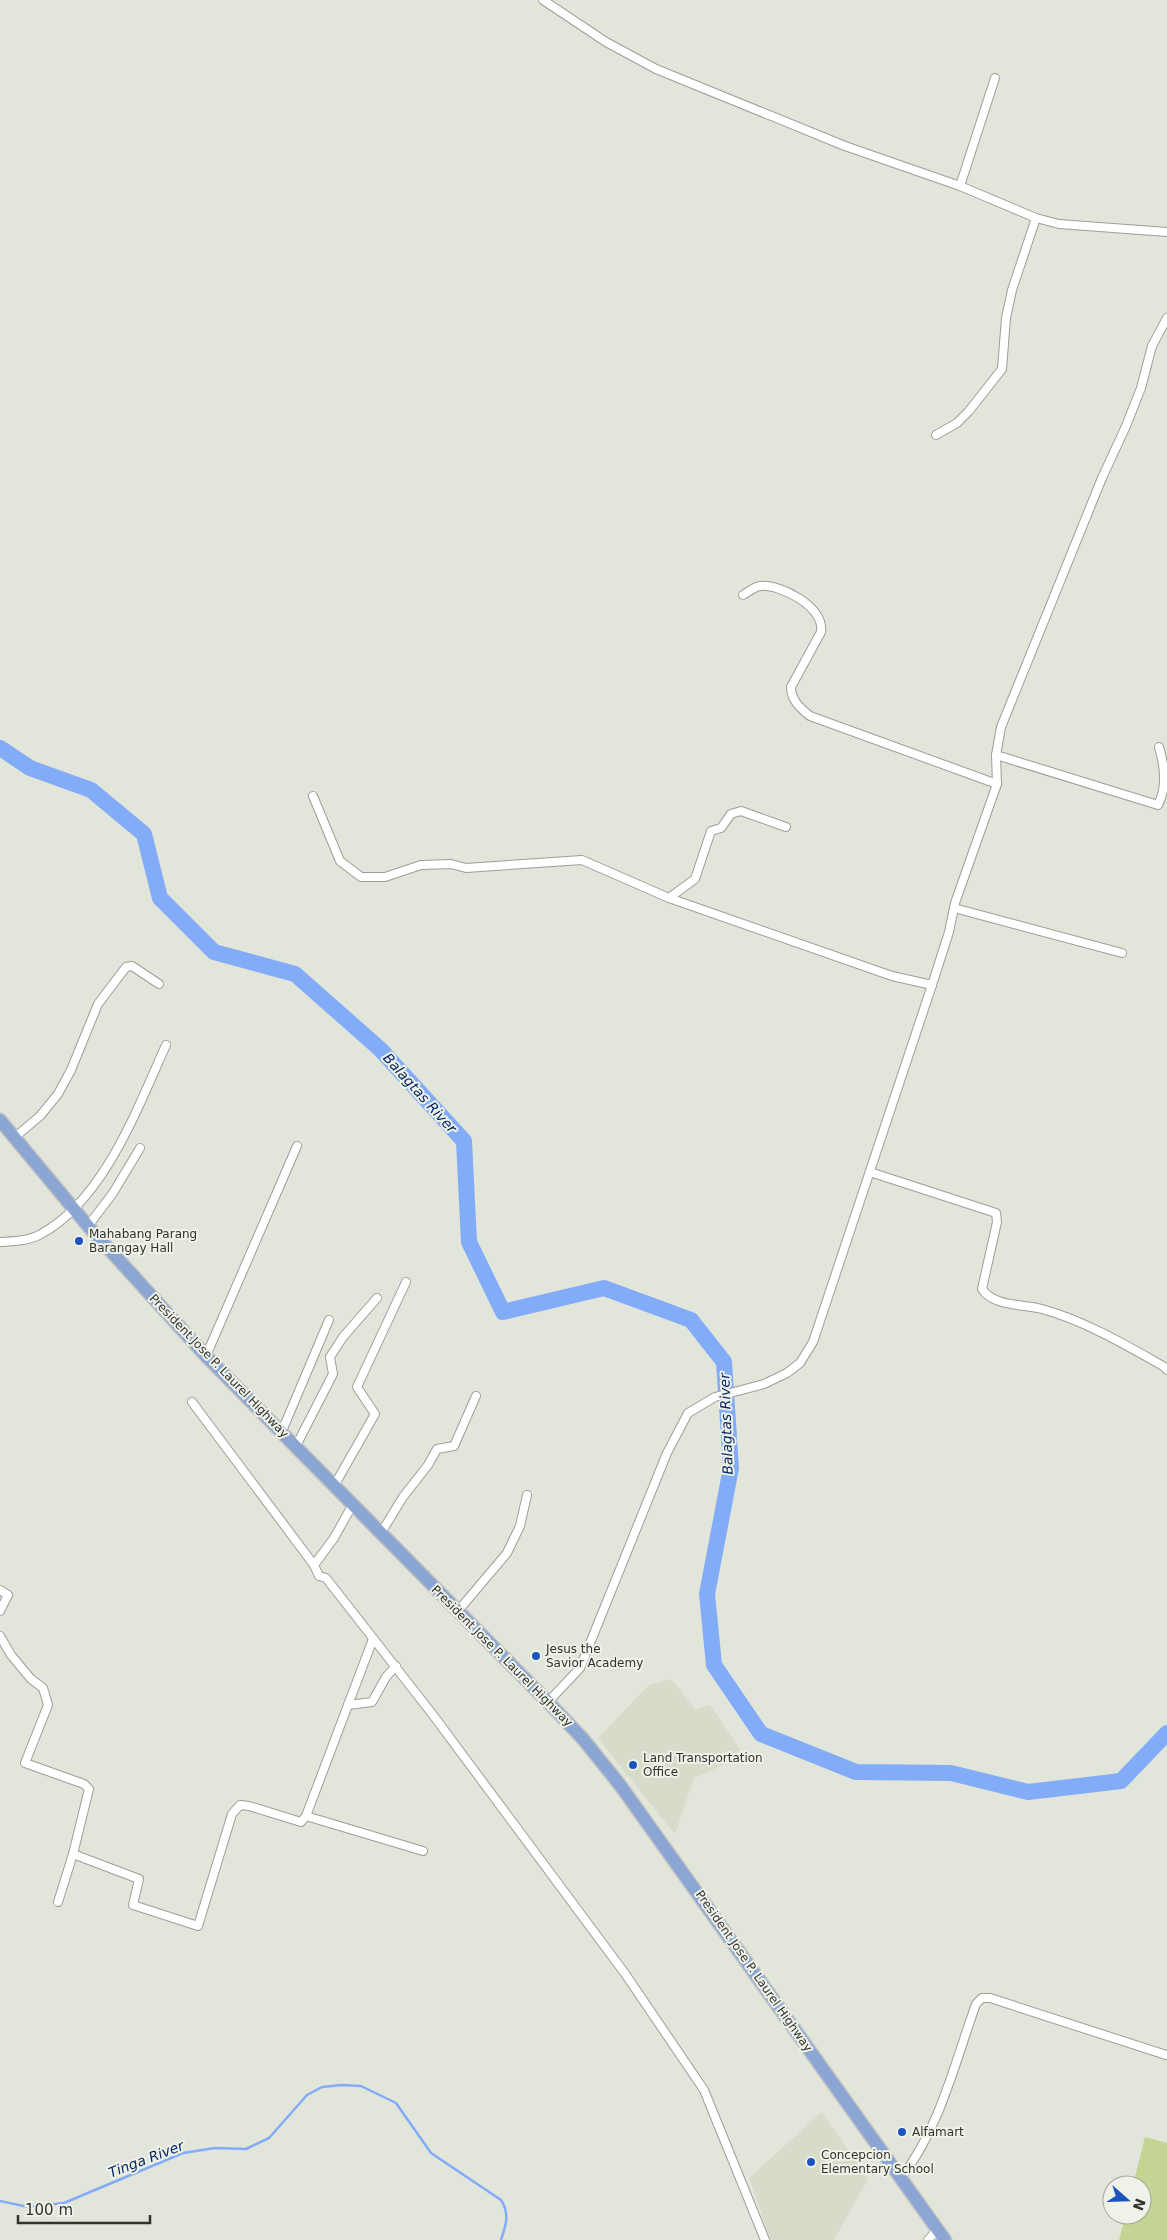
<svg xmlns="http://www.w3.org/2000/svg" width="1167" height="2240" viewBox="0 0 1167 2240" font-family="'DejaVu Sans',sans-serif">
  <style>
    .built { fill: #d6dbca }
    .green { fill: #c3d493 }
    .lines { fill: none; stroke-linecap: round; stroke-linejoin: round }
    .stream { stroke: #82abf8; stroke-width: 2.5 }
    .river { stroke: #82abf8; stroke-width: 16 }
    .minor-casing { stroke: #9c9f96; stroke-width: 10 }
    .trunk-casing { stroke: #c2c2c1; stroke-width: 15 }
    .minor { stroke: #fff; stroke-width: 8 }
    .trunk { stroke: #8ca6d4; stroke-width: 12 }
    .poi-dot { fill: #1c53bf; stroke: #eff2e8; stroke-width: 2 }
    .labels { text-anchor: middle; stroke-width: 4; stroke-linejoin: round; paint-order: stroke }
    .poi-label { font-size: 12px; fill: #32332f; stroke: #eff2e8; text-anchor: start }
    .street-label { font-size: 12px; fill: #32332f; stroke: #eff2e8 }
    .water-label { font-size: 14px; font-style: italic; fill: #062768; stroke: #eff2e8 }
  </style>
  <rect width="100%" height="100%" fill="#e2e5da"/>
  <!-- built -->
  <g class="built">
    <path d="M 671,1679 L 695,1709 L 710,1705 L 744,1755 L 694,1778 L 675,1834 L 598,1738 L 649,1685 Z"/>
    <path d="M 822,2112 L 868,2179 L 834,2240 L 771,2240 L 749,2178 Z"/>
  </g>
  <!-- green -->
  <path class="green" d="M 1145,2137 L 1167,2143 L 1167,2240 L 1119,2240 L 1126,2215 L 1142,2215 L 1142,2185 L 1133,2185 Z"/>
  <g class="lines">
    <!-- stream -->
    <path class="stream" d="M 0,2201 L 28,2207 L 64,2203 L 183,2153 L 215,2148 L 246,2149 L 269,2138 L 307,2095 L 322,2087 L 341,2085 L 361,2086 L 396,2103 L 431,2153 L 501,2200 C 510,2214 506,2225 501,2240"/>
    <!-- river -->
    <path class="river" d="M 0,748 L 30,768 L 91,790 L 144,834 L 160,898 L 214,952 L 295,974 L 380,1049 L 464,1141 L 469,1242 L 503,1312 L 604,1288 L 691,1320 L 724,1362 L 731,1468 L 707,1594 L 714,1665 L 761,1734 L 856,1772 L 951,1773 L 1028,1792 L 1121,1781 L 1167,1733"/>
    <defs>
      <g id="minor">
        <path d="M 543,0 L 606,42 L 656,69 L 845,146 L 960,186 L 1036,218 L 1059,224 L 1167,232"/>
        <path d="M 960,186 L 995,78"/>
        <path d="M 936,435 L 957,423 L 969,411 L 1002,369 L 1006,318 L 1012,290 L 1036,218"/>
        <path d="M 743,595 C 748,592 754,587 760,586 C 781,584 825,607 821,632 L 791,687 C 791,700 800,708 810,716 L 997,784"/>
        <path d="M 996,755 L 1158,805 C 1167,788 1165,767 1159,747"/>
        <path d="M 313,796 L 340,861 L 361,877 L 385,877 L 421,865 L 451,864 L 466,868 L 582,860 L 669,898 L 892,976 L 932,985"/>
        <path d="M 669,898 L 695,879 L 711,831 L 721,828 L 731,814 L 741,811 L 786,827"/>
        <path d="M 954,908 L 1122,953"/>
        <path d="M 14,1138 L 40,1116 L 58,1094 L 71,1070 L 98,1004 L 126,967 L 132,966 L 159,984"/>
        <path d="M 870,1172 L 996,1213 L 997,1222 L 982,1289 C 994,1307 1024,1304 1042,1309 C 1085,1321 1124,1344 1163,1366 L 1167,1370"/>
        <path d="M 88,1226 L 113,1193 L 140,1148"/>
        <path d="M 0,1242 C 14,1241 29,1241 41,1234 C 104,1200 138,1107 166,1045"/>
        <path d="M 206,1356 L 297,1146"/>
        <path d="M 192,1402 L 314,1565"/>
        <path d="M 282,1431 L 329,1320"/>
        <path d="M 296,1446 L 333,1374 L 330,1357 L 343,1337 L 377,1298"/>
        <path d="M 334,1486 L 375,1414 L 357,1387 L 406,1282"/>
        <path d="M 353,1504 L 334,1538 L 314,1565 L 319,1576 L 326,1578 L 433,1715 L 626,1975 L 704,2090 L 765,2240"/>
        <path d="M 381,1533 L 403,1497 L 428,1465 L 437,1449 L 454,1446 L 476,1396"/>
        <path d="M 0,1590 L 8,1595 L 0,1611"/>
        <path d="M 458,1611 L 507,1553 L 520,1526 L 527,1495"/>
        <path d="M 0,1636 L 11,1655 L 31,1679 L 43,1688 L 48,1705 L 25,1763 L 84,1784 L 89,1789 L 73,1854 L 58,1902"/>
        <path d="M 548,1702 L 580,1668 L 667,1453 L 688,1413 L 715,1397 L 764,1384 L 787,1373 L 800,1363 L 813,1342 L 932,985 L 949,932 L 955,903 L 997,784 L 996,755 L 1001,727 L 1102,478 L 1126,426 L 1141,388 L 1152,346 L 1167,318"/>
        <path d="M 348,1705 L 372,1702 L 386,1677 L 396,1666"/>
        <path d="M 306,1816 L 423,1851"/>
        <path d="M 73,1854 L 139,1879 L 133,1905 L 198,1926 L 232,1814 L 240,1805 L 249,1806 L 301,1822 L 306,1816 L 373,1639"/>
        <path d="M 901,2178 C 940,2128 955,2062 976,2004 L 982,1998 L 990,1998 L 1166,2055"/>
        <path d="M 928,2240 L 937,2230"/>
      </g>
      <path id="trunk" d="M 0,1120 L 88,1226 L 206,1356 L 548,1702 L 583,1739 L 620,1785 L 945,2240"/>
    </defs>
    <!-- minor casing -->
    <use href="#minor" class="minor-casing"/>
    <!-- trunk casing -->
    <use href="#trunk" class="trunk-casing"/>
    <!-- minor -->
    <use href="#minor" class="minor"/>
    <!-- trunk -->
    <use href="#trunk" class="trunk"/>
  </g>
  <!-- markers -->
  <g class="poi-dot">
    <circle cx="79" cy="1241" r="5"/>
    <circle cx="536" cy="1656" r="5"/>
    <circle cx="633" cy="1765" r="5"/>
    <circle cx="902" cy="2132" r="5"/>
    <circle cx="811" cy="2162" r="5"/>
  </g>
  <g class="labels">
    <!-- poi labels -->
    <g class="poi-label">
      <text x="89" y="1238">Mahabang Parang<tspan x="89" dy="14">Barangay Hall</tspan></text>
      <text x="546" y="1653">Jesus the<tspan x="546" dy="14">Savior Academy</tspan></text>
      <text x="643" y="1762">Land Transportation<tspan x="643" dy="14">Office</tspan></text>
      <text x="912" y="2136">Alfamart</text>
      <text x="821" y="2159">Concepcion<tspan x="821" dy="14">Elementary School</tspan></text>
    </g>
    <!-- street labels -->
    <g class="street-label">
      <text transform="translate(219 1366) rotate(46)" y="4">President Jose P. Laurel Highway</text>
      <text transform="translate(502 1656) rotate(45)" y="4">President Jose P. Laurel Highway</text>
      <text transform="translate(754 1971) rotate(55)" y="4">President Jose P. Laurel Highway</text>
    </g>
    <!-- water labels -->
    <g class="water-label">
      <text transform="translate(420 1093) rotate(48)" y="5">Balagtas River</text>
      <text transform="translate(726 1424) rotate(-92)" y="5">Balagtas River</text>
      <text transform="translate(146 2159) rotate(-21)" y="5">Tinga River</text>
    </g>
  </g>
  <!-- north arrow -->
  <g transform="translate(1127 2200) rotate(110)"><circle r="24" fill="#eff2e8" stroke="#a3a69e"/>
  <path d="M0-4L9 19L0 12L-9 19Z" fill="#1c53bf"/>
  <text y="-8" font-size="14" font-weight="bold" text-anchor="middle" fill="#32332f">N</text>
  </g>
  <!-- scale -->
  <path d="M18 2215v8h132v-8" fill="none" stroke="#32332f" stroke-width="2.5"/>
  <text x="25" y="2215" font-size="15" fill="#32332f" stroke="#eff2e8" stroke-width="4" paint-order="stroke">100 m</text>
</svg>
